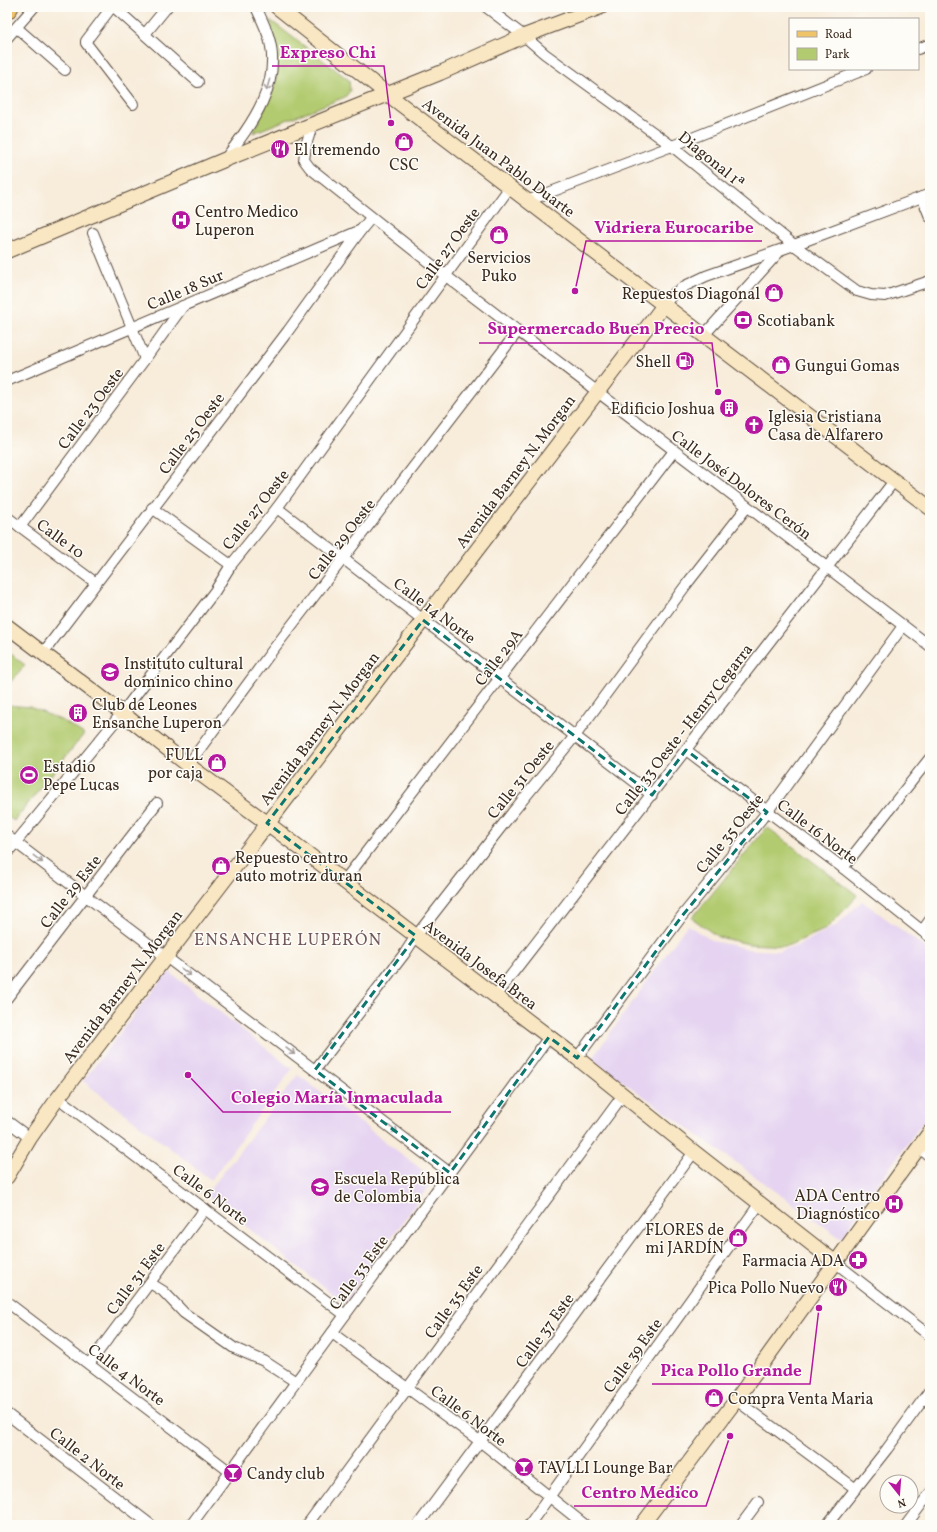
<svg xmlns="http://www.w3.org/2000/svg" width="937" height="1532" viewBox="0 0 937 1532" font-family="Vollkorn,serif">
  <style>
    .built { fill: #e5d3f1 }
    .green { fill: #b2cb70; stroke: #767a47 }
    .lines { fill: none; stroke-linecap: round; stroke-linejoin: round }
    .street-casing { stroke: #57473a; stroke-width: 12 }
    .secondary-casing { stroke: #57473a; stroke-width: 16 }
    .primary-casing { stroke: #57473a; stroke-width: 17 }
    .street { stroke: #fff; stroke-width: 10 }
    .secondary { stroke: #f9e7c3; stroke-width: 14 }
    .primary { stroke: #efc469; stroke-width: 15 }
    .oneway { stroke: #a79f9a }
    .marked { fill: none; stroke: #0f766e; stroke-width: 3; stroke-dasharray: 8 5; stroke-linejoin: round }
    .labels { text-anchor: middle; stroke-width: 3; stroke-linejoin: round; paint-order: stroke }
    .poi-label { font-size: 16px; fill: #3b2a1e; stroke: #fdfcf7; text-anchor: start }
    .street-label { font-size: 16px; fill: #3b2a1e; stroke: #fdfcf7 }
    .neighbourhood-label { font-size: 17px; letter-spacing: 1px; fill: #72585d; stroke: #fdfcf7 }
    .leader { fill: none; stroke: #b5179e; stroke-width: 1.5 }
    .callout-dot { fill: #b5179e; stroke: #fdfcf7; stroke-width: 1.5 }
    .callout-label { font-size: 17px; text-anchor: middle; font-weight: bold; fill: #b5179e; stroke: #fdfcf7; stroke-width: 3; stroke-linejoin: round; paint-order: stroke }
  </style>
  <rect width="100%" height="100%" fill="#fdfcf7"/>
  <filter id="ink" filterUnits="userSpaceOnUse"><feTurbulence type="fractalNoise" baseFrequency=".025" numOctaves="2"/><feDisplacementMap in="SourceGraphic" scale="8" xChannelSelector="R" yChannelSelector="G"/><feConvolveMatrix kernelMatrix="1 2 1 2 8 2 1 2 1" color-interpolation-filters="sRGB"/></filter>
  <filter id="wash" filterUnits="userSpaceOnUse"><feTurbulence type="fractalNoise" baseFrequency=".012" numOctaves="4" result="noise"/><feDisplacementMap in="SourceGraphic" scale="16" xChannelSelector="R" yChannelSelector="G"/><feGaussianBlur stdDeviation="0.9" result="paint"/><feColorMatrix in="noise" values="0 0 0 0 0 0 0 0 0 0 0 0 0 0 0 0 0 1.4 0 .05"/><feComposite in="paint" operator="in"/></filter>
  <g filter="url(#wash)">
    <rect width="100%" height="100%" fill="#f8ecda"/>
    <!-- built -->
    <g class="built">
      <path d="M 862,901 L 930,951 L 930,1113 L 867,1198 L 842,1239 L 592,1059 L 687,925 L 713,941 L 753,950 L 779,951 L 797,946 L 837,925 Z"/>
      <path d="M 168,971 L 292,1069 L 211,1180 L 83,1081 Z"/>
      <path d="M 298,1075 L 434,1179 L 344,1303 L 206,1195 Z"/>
    </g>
    <!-- green -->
    <g class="green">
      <path d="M 270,20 L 349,80 L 350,91 L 345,97 L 253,133 C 260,116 276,90 277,73 C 279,56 273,37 270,20 Z"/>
      <path d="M 7,651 L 25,665 L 7,686 Z"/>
      <path d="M 7,705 L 30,707 L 63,721 L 84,734 L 14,821 L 7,816 Z"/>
      <path d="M 767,827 L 857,895 L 852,902 L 826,929 L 787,946 L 749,944 L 718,937 L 692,918 Z"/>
    </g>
  </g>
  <g filter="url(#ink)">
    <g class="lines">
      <defs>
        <g id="street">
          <path d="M 486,7 L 524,36 L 545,54 L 672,146 L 794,245 L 857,291 L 871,295 L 885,296 L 930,281"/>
          <path d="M 17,28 L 65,70"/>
          <path d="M 145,34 L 167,7"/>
          <path d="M 7,38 L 34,7"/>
          <path d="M 918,49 L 930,44"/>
          <path d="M 133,104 L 86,43 L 86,41 L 111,8 L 115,8 L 198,82"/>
          <path d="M 313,123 L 306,145 L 304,160 L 310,168 L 446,276 L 930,646"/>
          <path d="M 225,159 C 251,125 284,82 268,35 C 265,26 260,16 256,7"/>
          <path d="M 922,197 L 930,217"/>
          <path d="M 527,201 L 672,146 L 866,69"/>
          <path d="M 93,233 L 145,359"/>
          <path d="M 664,305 L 673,294 L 685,286 L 706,276 L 794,245 L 930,194"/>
          <path d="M 704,335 L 779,252"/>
          <path d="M 7,381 L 361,230 L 371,218"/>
          <path d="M 152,508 L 231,565"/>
          <path d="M 277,508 L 652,795"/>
          <path d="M 7,517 L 96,583"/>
          <path d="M 20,527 L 145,359 L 183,306"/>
          <path d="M 43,653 L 288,331 L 361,230"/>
          <path d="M 686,750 L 843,868 L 930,937"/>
          <path d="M 188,765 L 272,651 L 518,331"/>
          <path d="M 7,836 L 450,1173"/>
          <path d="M 7,853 L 122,713 L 215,591 L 231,565 L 277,508 L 510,187"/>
          <path d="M 843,868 L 930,758"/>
          <path d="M 344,881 L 674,451"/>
          <path d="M 922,931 L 930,920"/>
          <path d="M 495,996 L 894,481"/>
          <path d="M 7,998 L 157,803"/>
          <path d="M 577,1058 L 682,916 L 767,812 L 903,626"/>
          <path d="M 315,1070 L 405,953 L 416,936 L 512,813 L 575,736 L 686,585 L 747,507"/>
          <path d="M 58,1098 L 345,1315"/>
          <path d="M 7,1121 L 30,1138"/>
          <path d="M 918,1148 L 930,1156"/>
          <path d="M 836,1263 L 930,1336"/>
          <path d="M 150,1283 L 163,1291 L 184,1313 L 234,1348 L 264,1361 L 296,1382"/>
          <path d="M 7,1302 L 229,1471"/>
          <path d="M 332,1333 L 481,1442 L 585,1525"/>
          <path d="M 89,1364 L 205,1209"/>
          <path d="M 736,1400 L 856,1489"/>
          <path d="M 7,1414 L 151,1525"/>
          <path d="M 191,1525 L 549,1037"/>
          <path d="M 307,1525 L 623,1095"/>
          <path d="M 418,1525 L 694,1152"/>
          <path d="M 529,1525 L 760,1203"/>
          <path d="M 741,1525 L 758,1502"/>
          <path d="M 827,1525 L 887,1449 L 930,1390"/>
          <path d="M 906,1525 L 930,1493"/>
        </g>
        <g id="secondary">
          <path d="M 277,7 L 386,93 L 930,508"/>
          <path d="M 7,251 L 224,160 L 440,73 L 524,36 L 601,7"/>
          <path d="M 7,626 L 122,713 L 188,765 L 267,823 L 577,1058 L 694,1152 L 836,1263"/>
          <path d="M 7,1177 L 30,1138 L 58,1098 L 664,305"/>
          <path d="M 642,1525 L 736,1400 L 930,1132"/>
        </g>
        <path id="primary" d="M 7,12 L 11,7"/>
      </defs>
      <!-- street casing -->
      <use href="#street" class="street-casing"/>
      <!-- secondary casing -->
      <use href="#secondary" class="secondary-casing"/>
      <!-- primary casing -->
      <use href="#primary" class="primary-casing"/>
      <!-- street -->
      <use href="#street" class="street"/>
      <!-- secondary -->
      <use href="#secondary" class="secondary"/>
      <!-- primary -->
      <use href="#primary" class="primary"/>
    </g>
    <!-- one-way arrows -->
    <defs><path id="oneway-shaft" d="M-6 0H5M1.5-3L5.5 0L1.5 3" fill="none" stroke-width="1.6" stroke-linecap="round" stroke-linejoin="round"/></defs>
    <g class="oneway">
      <use href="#oneway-shaft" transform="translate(268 85) rotate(106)"/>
      <use href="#oneway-shaft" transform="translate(38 859) rotate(38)"/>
      <use href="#oneway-shaft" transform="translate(186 972) rotate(37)"/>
      <use href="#oneway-shaft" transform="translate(290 1051) rotate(37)"/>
      <use href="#oneway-shaft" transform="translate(393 1129) rotate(37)"/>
    </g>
  </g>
  <!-- marked area -->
  <path class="marked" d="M 423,620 L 652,795 L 686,750 L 767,812 L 682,916 L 577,1058 L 549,1037 L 450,1173 L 315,1070 L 416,936 L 267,823 Z"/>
  <!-- icons -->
  <defs>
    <symbol id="shop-disc" viewBox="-11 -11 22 22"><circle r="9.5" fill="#b5179e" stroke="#fdfcf7"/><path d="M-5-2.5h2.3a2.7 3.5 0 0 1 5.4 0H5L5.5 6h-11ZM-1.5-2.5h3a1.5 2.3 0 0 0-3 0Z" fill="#fff"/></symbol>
    <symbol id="restaurant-disc" viewBox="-11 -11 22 22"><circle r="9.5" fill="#b5179e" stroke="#fdfcf7"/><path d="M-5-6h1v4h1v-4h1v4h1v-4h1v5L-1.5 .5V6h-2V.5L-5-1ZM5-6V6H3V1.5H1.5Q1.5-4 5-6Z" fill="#fff"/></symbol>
    <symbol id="hospital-disc" viewBox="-11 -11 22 22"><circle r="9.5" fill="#b5179e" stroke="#fdfcf7"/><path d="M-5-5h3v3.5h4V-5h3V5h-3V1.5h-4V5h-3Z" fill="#fff"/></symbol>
    <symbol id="bank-disc" viewBox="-11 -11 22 22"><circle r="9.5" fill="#b5179e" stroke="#fdfcf7"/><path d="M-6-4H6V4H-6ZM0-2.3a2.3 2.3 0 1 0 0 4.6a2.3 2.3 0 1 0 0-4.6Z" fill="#fff"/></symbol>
    <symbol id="fuel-disc" viewBox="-11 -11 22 22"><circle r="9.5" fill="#b5179e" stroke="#fdfcf7"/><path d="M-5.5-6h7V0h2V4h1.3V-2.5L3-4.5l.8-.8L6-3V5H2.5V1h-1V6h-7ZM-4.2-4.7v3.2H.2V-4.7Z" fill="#fff"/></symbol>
    <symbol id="building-disc" viewBox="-11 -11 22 22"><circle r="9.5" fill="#b5179e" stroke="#fdfcf7"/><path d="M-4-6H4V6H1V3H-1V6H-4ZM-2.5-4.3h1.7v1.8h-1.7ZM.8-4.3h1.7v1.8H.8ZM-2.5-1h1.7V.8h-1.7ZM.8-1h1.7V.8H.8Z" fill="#fff"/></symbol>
    <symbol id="church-disc" viewBox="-11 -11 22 22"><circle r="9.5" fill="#b5179e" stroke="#fdfcf7"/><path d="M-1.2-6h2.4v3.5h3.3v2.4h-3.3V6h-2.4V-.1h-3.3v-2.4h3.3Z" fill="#fff"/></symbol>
    <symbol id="school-disc" viewBox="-11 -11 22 22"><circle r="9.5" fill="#b5179e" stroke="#fdfcf7"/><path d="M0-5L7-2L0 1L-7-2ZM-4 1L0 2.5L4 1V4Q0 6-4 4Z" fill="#fff"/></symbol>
    <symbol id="stadium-disc" viewBox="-11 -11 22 22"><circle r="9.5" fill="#b5179e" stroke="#fdfcf7"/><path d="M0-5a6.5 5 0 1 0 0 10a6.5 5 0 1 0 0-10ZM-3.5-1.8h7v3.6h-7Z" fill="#fff"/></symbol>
    <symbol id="pharmacy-disc" viewBox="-11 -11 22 22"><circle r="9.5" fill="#b5179e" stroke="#fdfcf7"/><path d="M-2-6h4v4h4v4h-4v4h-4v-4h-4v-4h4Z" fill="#fff"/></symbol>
    <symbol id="bar-disc" viewBox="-11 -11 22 22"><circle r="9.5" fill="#b5179e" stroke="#fdfcf7"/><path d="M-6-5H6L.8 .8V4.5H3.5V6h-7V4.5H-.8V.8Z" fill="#fff"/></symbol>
  </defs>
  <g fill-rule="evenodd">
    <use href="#shop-disc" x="393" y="131" width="22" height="22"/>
    <use href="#restaurant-disc" x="269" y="138" width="22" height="22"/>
    <use href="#hospital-disc" x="170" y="209" width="22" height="22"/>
    <use href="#shop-disc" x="488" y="224" width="22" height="22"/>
    <use href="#shop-disc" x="763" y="282" width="22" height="22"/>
    <use href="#bank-disc" x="732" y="309" width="22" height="22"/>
    <use href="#fuel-disc" x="674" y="350" width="22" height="22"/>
    <use href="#shop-disc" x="770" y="354" width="22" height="22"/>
    <use href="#building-disc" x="718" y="397" width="22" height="22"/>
    <use href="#church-disc" x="743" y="414" width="22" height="22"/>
    <use href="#school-disc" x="99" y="661" width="22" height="22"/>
    <use href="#building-disc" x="67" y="702" width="22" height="22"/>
    <use href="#shop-disc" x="206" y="752" width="22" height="22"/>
    <use href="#stadium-disc" x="18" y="764" width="22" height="22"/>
    <use href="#shop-disc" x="210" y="855" width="22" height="22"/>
    <use href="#school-disc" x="309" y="1176" width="22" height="22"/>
    <use href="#hospital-disc" x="883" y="1193" width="22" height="22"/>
    <use href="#shop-disc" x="727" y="1227" width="22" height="22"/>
    <use href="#pharmacy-disc" x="847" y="1249" width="22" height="22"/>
    <use href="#restaurant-disc" x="827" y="1276" width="22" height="22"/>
    <use href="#shop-disc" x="703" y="1387" width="22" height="22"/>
    <use href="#bar-disc" x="513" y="1456" width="22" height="22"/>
    <use href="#bar-disc" x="222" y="1462" width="22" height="22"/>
  </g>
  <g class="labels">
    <!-- poi labels -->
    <g class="poi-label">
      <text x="294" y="155">El tremendo</text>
      <text x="404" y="170" text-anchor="middle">CSC</text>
      <text x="195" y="217">Centro Medico<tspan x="195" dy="18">Luperon</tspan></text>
      <text x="499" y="263" text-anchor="middle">Servicios<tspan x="499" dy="18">Puko</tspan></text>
      <text x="760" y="299" text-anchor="end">Repuestos Diagonal</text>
      <text x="757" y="326">Scotiabank</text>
      <text x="671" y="367" text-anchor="end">Shell</text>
      <text x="795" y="371">Gungui Gomas</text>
      <text x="715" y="414" text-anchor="end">Edificio Joshua</text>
      <text x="768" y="422">Iglesia Cristiana<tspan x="768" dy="18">Casa de Alfarero</tspan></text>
      <text x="124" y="669">Instituto cultural<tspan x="124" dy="18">dominico chino</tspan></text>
      <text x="92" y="710">Club de Leones<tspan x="92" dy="18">Ensanche Luperon</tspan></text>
      <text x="203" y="760" text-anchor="end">FULL<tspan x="203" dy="18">por caja</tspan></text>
      <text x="43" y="772">Estadio<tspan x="43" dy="18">Pepe Lucas</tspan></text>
      <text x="235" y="863">Repuesto centro<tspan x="235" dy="18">auto motriz duran</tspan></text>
      <text x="334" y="1184">Escuela República<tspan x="334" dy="18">de Colombia</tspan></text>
      <text x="880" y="1201" text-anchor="end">ADA Centro<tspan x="880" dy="18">Diagnóstico</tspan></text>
      <text x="724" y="1235" text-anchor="end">FLORES de<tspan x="724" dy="18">mi JARDÍN</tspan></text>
      <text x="844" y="1266" text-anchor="end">Farmacia ADA</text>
      <text x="824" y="1293" text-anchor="end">Pica Pollo Nuevo</text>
      <text x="728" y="1404">Compra Venta Maria</text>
      <text x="538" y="1473">TAVLLI Lounge Bar</text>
      <text x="247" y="1479">Candy club</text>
    </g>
    <!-- street labels -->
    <g class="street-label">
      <text transform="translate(499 157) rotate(37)" y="6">Avenida Juan Pablo Duarte</text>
      <text transform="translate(712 159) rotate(39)" y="6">Diagonal 1ª</text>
      <text transform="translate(447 248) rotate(-54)" y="6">Calle 27 Oeste</text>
      <text transform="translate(185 289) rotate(-23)" y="6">Calle 18 Sur</text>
      <text transform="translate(90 408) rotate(-53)" y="6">Calle 23 Oeste</text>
      <text transform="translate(191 433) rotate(-53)" y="6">Calle 25 Oeste</text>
      <text transform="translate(515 471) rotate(-53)" y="6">Avenida Barney N. Morgan</text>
      <text transform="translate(742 484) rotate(37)" y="6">Calle José Dolores Cerón</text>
      <text transform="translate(255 509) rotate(-52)" y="6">Calle 27 Oeste</text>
      <text transform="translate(61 538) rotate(36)" y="6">Calle 10</text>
      <text transform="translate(341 539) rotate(-52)" y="6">Calle 29 Oeste</text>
      <text transform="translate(435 610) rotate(37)" y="6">Calle 14 Norte</text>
      <text transform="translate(498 657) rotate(-52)" y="6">Calle 29A</text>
      <text transform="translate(319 728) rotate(-53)" y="6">Avenida Barney N. Morgan</text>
      <text transform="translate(683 729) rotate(-52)" y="6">Calle 33 Oeste - Henry Cegarra</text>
      <text transform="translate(520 779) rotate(-51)" y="6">Calle 31 Oeste</text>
      <text transform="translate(818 831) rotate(37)" y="6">Calle 16 Norte</text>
      <text transform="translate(729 833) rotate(-51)" y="6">Calle 35 Oeste</text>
      <text transform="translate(70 891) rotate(-52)" y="6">Calle 29 Este</text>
      <text transform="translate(481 964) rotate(37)" y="6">Avenida Josefa Brea</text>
      <text transform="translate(122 986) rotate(-53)" y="6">Avenida Barney N. Morgan</text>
      <text transform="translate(211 1194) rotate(37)" y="6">Calle 6 Norte</text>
      <text transform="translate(358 1272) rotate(-54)" y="6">Calle 33 Este</text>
      <text transform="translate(135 1278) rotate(-53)" y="6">Calle 31 Este</text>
      <text transform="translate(453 1301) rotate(-54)" y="6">Calle 35 Este</text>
      <text transform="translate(544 1330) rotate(-54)" y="6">Calle 37 Este</text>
      <text transform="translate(632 1355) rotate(-54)" y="6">Calle 39 Este</text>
      <text transform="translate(127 1374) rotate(37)" y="6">Calle 4 Norte</text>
      <text transform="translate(469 1415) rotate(37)" y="6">Calle 6 Norte</text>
      <text transform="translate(88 1458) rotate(38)" y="6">Calle 2 Norte</text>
    </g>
    <!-- neighbourhood labels -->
    <g class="neighbourhood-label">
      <text x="288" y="945">ENSANCHE LUPERÓN</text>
    </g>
  </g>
  <!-- callouts -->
  <path class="leader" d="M391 123L384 66H272M575 291L586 241H762M718 392L712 343H479M188 1075L223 1112H451M819 1308L810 1384H652M730 1436L706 1506H574"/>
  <g class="callout-dot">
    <circle cx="391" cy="123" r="4"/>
    <circle cx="575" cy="291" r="4"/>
    <circle cx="718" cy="392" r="4"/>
    <circle cx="188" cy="1075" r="4"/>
    <circle cx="819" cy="1308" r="4"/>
    <circle cx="730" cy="1436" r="4"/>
  </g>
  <g class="callout-label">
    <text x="328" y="58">Expreso Chi</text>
    <text x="674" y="233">Vidriera Eurocaribe</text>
    <text x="596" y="334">Supermercado Buen Precio</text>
    <text x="337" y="1103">Colegio María Inmaculada</text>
    <text x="731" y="1376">Pica Pollo Grande</text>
    <text x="640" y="1498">Centro Medico</text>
  </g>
  <!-- margin -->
  <rect width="937" height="1532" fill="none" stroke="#fdfcf7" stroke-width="24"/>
  <!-- legend -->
  <rect x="789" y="18" width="130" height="52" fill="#fdfcf7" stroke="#afa8a0"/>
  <rect x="797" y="31" width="20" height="6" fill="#efc469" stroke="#afa8a0"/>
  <text x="825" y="38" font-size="12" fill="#3b2a1e">Road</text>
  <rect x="797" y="48" width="20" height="12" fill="#b2cb70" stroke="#afa8a0"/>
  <text x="825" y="58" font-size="12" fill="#3b2a1e">Park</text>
  <!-- north arrow -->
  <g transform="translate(899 1494) rotate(163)"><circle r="19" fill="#fdfcf7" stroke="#afa8a0"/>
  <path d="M0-3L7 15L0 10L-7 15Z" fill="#b5179e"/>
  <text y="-6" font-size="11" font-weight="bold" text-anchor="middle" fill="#3b2a1e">N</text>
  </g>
</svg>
